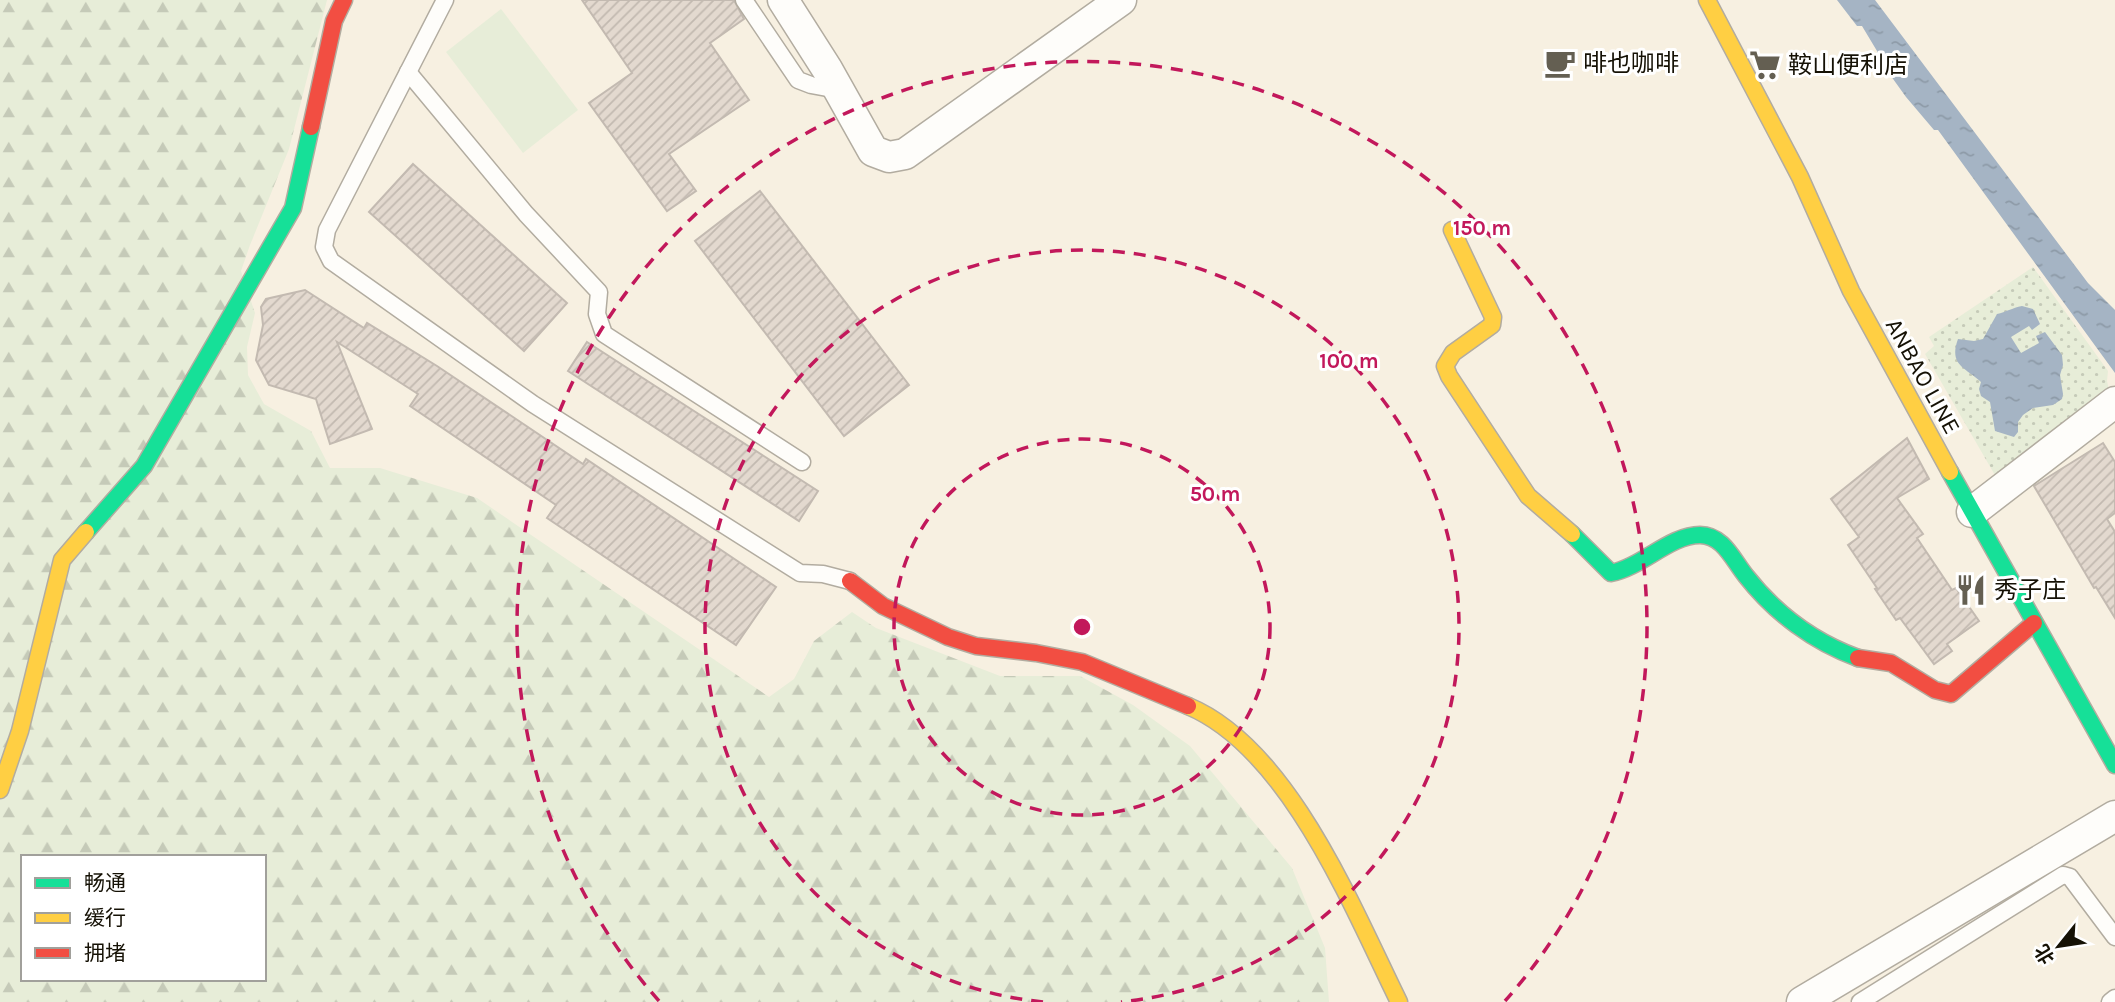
<svg xmlns="http://www.w3.org/2000/svg" width="2115" height="1002" viewBox="0 0 2115 1002" font-family="Karla,'Noto Sans SC',sans-serif">
  <style>
    .forest { fill: url(#forest-firs); fill-rule: evenodd }
    .park { fill: url(#park-dots) }
    .pitch { fill: #e7edd8 }
    .water { fill: url(#water-ripples) }
    .building { fill: url(#building-hatch); stroke: #c3bab1; stroke-width: 2 }
    .lines { fill: none; stroke-linecap: round; stroke-linejoin: round }
    .lane-casing { stroke: #b2aca0; stroke-width: 19 }
    .street-casing { stroke: #b2aca0; stroke-width: 33 }
    .fast-casing { stroke: #b2aca0; stroke-width: 19 }
    .slow-casing { stroke: #b2aca0; stroke-width: 19 }
    .jam-casing { stroke: #b2aca0; stroke-width: 19 }
    .lane { stroke: #fefdfa; stroke-width: 16 }
    .street { stroke: #fefdfa; stroke-width: 30 }
    .fast { stroke: #16e098; stroke-width: 16 }
    .slow { stroke: #ffcf43; stroke-width: 16 }
    .jam { stroke: #f24e42; stroke-width: 16 }
    .ring { fill: none; stroke: #c2185b; stroke-width: 3.5; stroke-dasharray: 12 9 }
    .labels { text-anchor: middle; stroke-width: 6; stroke-linejoin: round; paint-order: stroke }
    .poi-label { font-size: 24px; fill: #151105; stroke: #fff; text-anchor: start }
    .street-label { font-size: 24px; fill: #151105; stroke: #fff }
    .centre { fill: #c2185b; stroke: #fff; stroke-width: 3.5 }
    .ring-label { font-size: 21px; text-anchor: middle; font-weight: bold; fill: #c2185b; stroke: #fff; stroke-width: 6; stroke-linejoin: round; paint-order: stroke }
  </style>
  <defs>
    <pattern id="forest-firs" width="22" height="20" patternUnits="userSpaceOnUse" patternTransform="scale(1.75)"><rect width="22" height="20" fill="#e7edd8"/><path d="M5 1l3.5 6h-7zM16 11l3.5 6h-7z" fill="#c5cab8"/></pattern>
    <pattern id="park-dots" width="8" height="8" patternUnits="userSpaceOnUse" patternTransform="scale(1.75)"><rect width="8" height="8" fill="#e7edd8"/><path d="M2 2h.1M6 6h.1" fill="none" stroke="#c5cab8" stroke-width="1.8" stroke-linecap="round"/></pattern>
    <pattern id="water-ripples" width="26" height="14" patternUnits="userSpaceOnUse" patternTransform="scale(1.75)"><rect width="26" height="14" fill="#a5b4c4"/><path d="M2 4q2-2 4 0t4 0M15 11q2-2 4 0t4 0" fill="none" stroke="#8d9aa7"/></pattern>
    <pattern id="building-hatch" width="6" height="6" patternUnits="userSpaceOnUse" patternTransform="scale(1.75)"><rect width="6" height="6" fill="#e3d9cf"/><path d="M-1 1l2-2M0 6l6-6M5 7l2-2" fill="none" stroke="#c2b9b0"/></pattern>
  </defs>
  <rect width="100%" height="100%" fill="#f7f0e1"/>
  <!-- forest -->
  <path class="forest" d="M 0,0 L 327,0 L 289,149 L 250,245 L 241,271 L 255,313 L 247,347 L 248,375 L 264,404 L 311,431 L 330,468 L 380,468 L 477,498 L 769,697 L 794,679 L 814,641 L 852,612 L 876,628 L 1000,676 L 1080,676 L 1133,705 L 1190,746 L 1292,868 L 1325,948 L 1329,1002 L 0,1002 ZM 23,857 L 264,857 L 264,979 L 23,979 Z"/>
  <!-- park -->
  <path class="park" d="M 2033,267 L 2108,371 L 2107,381 L 2110,394 L 1996,477 L 1925,354 L 1934,346 L 1929,337 Z"/>
  <!-- pitch -->
  <path class="pitch" d="M 501,9 L 578,110 L 523,153 L 446,52 Z"/>
  <!-- water -->
  <g class="water">
    <path d="M 1837,0 L 1875,0 L 2088,283 L 2115,310 L 2115,373 L 1938,130 L 1934,130 L 1906,97 L 1878,58 L 1877,51 L 1862,26 L 1857,26 Z"/>
    <path d="M 2022,306 L 2033,309 L 2040,324 L 2032,330 L 2029,326 L 2011,337 L 2021,353 L 2039,343 L 2036,336 L 2045,332 L 2062,355 L 2063,365 L 2060,375 L 2063,394 L 2062,399 L 2053,405 L 2033,408 L 2023,415 L 2018,422 L 2018,432 L 2014,437 L 1995,431 L 1990,402 L 1981,396 L 1979,389 L 1981,382 C 1967,368 1948,366 1958,339 L 1974,341 L 1983,339 L 1997,314 C 2006,312 2012,308 2022,306 Z"/>
  </g>
  <!-- building -->
  <g class="building">
    <path d="M 582,0 L 734,0 L 744,19 L 710,43 L 749,100 L 669,154 L 696,191 L 667,211 L 589,103 L 632,73 Z"/>
    <path d="M 413,164 L 567,303 L 524,351 L 369,212 Z"/>
    <path d="M 760,191 L 909,385 L 844,436 L 695,241 Z"/>
    <path d="M 305,290 L 364,328 L 367,323 L 437,366 L 583,464 L 586,459 L 776,587 L 736,645 L 547,518 L 556,505 L 410,406 L 418,394 L 337,342 L 372,429 L 330,444 L 316,399 L 269,385 L 256,360 L 263,325 L 261,307 L 266,299 Z"/>
    <path d="M 587,342 L 818,491 L 799,521 L 568,371 Z"/>
    <path d="M 1907,438 L 1929,479 L 1897,498 L 1923,534 L 1917,538 L 1952,590 L 1956,588 L 1979,621 L 1947,644 L 1952,651 L 1934,664 L 1900,618 L 1896,620 L 1875,589 L 1877,588 L 1848,545 L 1859,537 L 1831,499 Z"/>
    <path d="M 2103,443 L 2115,462 L 2115,513 L 2107,519 L 2115,532 L 2115,618 L 2096,587 L 2094,588 L 2034,486 Z"/>
  </g>
  <g class="lines">
    <defs>
      <g id="lane">
        <path d="M 445,0 L 327,230 L 324,247 L 331,261 L 533,404 L 800,573 L 823,574 L 850,581"/>
        <path d="M 744,0 L 798,80 L 811,85 L 838,90"/>
        <path d="M 408,72 L 526,214 L 599,292 L 597,314 L 604,334 L 802,462"/>
        <path d="M 1860,1002 L 2063,875 L 2070,877 L 2115,937"/>
        <path d="M 2110,1002 L 2115,998"/>
      </g>
      <g id="street">
        <path d="M 783,0 L 827,69 L 873,151 L 889,157 L 905,154 L 1121,0"/>
        <path d="M 1972,512 L 2115,402"/>
        <path d="M 1802,1002 L 2115,816"/>
      </g>
      <g id="fast">
        <path d="M 1950,472 L 2115,765"/>
        <path d="M 86,532 L 144,466 L 293,208 L 311,127"/>
        <path d="M 1572,534 L 1611,573 C 1642,567 1670,535 1700,535 C 1723,535 1733,560 1746,576 C 1775,613 1814,642 1858,658"/>
      </g>
      <g id="slow">
        <path d="M 1707,0 L 1800,177 L 1851,291 L 1950,472"/>
        <path d="M 1452,230 L 1493,317 L 1492,325 L 1453,353 L 1445,366 L 1449,376 L 1528,496 L 1572,534"/>
        <path d="M 1188,706 C 1289,748 1353,909 1399,1002"/>
        <path d="M 0,790 L 20,731 L 62,560 L 86,532"/>
      </g>
      <g id="jam">
        <path d="M 311,127 L 334,21 L 344,0"/>
        <path d="M 850,581 L 883,606 L 948,637 L 976,646 L 1036,653 L 1082,662 L 1188,706"/>
        <path d="M 1858,658 L 1891,663 L 1935,690 L 1951,694 L 2034,623"/>
      </g>
    </defs>
    <!-- lane casing -->
    <use href="#lane" class="lane-casing"/>
    <!-- street casing -->
    <use href="#street" class="street-casing"/>
    <!-- fast casing -->
    <use href="#fast" class="fast-casing"/>
    <!-- slow casing -->
    <use href="#slow" class="slow-casing"/>
    <!-- jam casing -->
    <use href="#jam" class="jam-casing"/>
    <!-- lane -->
    <use href="#lane" class="lane"/>
    <!-- street -->
    <use href="#street" class="street"/>
    <!-- fast -->
    <use href="#fast" class="fast"/>
    <!-- slow -->
    <use href="#slow" class="slow"/>
    <!-- jam -->
    <use href="#jam" class="jam"/>
  </g>
  <!-- distance rings -->
  <g class="ring">
    <circle cx="1082" cy="627" r="188"/>
    <path d="M1043 1002A377 377 0 1 1 1121 1002"/>
    <path d="M659 1001A565 565 0 1 1 1505 1001"/>
  </g>
  <!-- icons -->
  <defs>
    <symbol id="cafe-bare" viewBox="-9 -9 18 18"><path d="M-5.5-4.5H6V0H3Q3 3.5 0 3.5H-2.5Q-5.5 3.5-5.5 0ZM3-3.2v2h1.7v-2ZM-6 4.5H4V6H-6Z" fill="#645f52" stroke="#fff" stroke-width="2.5" paint-order="stroke"/></symbol>
    <symbol id="supermarket-bare" viewBox="-9 -9 18 18"><path d="M-6-5.5h2.5l.6 2H6L4.5 2H-2.5L-4.4-4H-6ZM-1.5 3.2a1.3 1.3 0 1 0 .1 0ZM3 3.2a1.3 1.3 0 1 0 .1 0Z" fill="#645f52" stroke="#fff" stroke-width="2.5" paint-order="stroke"/></symbol>
    <symbol id="restaurant-bare" viewBox="-9 -9 18 18"><path d="M-5-6h1v4h1v-4h1v4h1v-4h1v5L-1.5 .5V6h-2V.5L-5-1ZM5-6V6H3V1.5H1.5Q1.5-4 5-6Z" fill="#645f52" stroke="#fff" stroke-width="2.5" paint-order="stroke"/></symbol>
  </defs>
  <g fill-rule="evenodd">
    <use href="#cafe-bare" x="1538" y="41" width="44" height="44"/>
    <use href="#supermarket-bare" x="1743" y="43" width="44" height="44"/>
    <use href="#restaurant-bare" x="1949" y="568" width="44" height="44"/>
  </g>
  <g class="labels">
    <!-- poi labels -->
    <g class="poi-label">
      <text x="1583" y="71">啡也咖啡</text>
      <text x="1788" y="73">鞍山便利店</text>
      <text x="1994" y="598">秀子庄</text>
    </g>
    <!-- street labels -->
    <g class="street-label">
      <text transform="translate(1923 376) rotate(61)" y="8">ANBAO LINE</text>
    </g>
  </g>
  <circle cx="1082" cy="627" r="10" class="centre"/>
  <g class="ring-label">
    <text x="1482" y="235">150 m</text>
    <text x="1349" y="368">100 m</text>
    <text x="1215" y="501">50 m</text>
  </g>
  <!-- legend -->
  <rect x="21" y="855" width="245" height="126" fill="#ffffff" stroke="#a1a09b" stroke-width="2"/>
  <rect x="35" y="878" width="35" height="10" fill="#16e098" stroke="#a1a09b" stroke-width="2"/>
  <text x="84" y="890" font-size="21" fill="#151105">畅通</text>
  <rect x="35" y="913" width="35" height="10" fill="#ffcf43" stroke="#a1a09b" stroke-width="2"/>
  <text x="84" y="925" font-size="21" fill="#151105">缓行</text>
  <rect x="35" y="948" width="35" height="10" fill="#f24e42" stroke="#a1a09b" stroke-width="2"/>
  <text x="84" y="960" font-size="21" fill="#151105">拥堵</text>
  <!-- north arrow -->
  <g transform="translate(2059 946) rotate(240)" stroke="#ffffff" stroke-width="5" paint-order="stroke">
  <path d="M0-5L12 26L0 18L-12 26Z" fill="#151105"/>
  <text y="-10" font-size="19" font-weight="bold" text-anchor="middle" fill="#151105">北</text>
  </g>
</svg>
